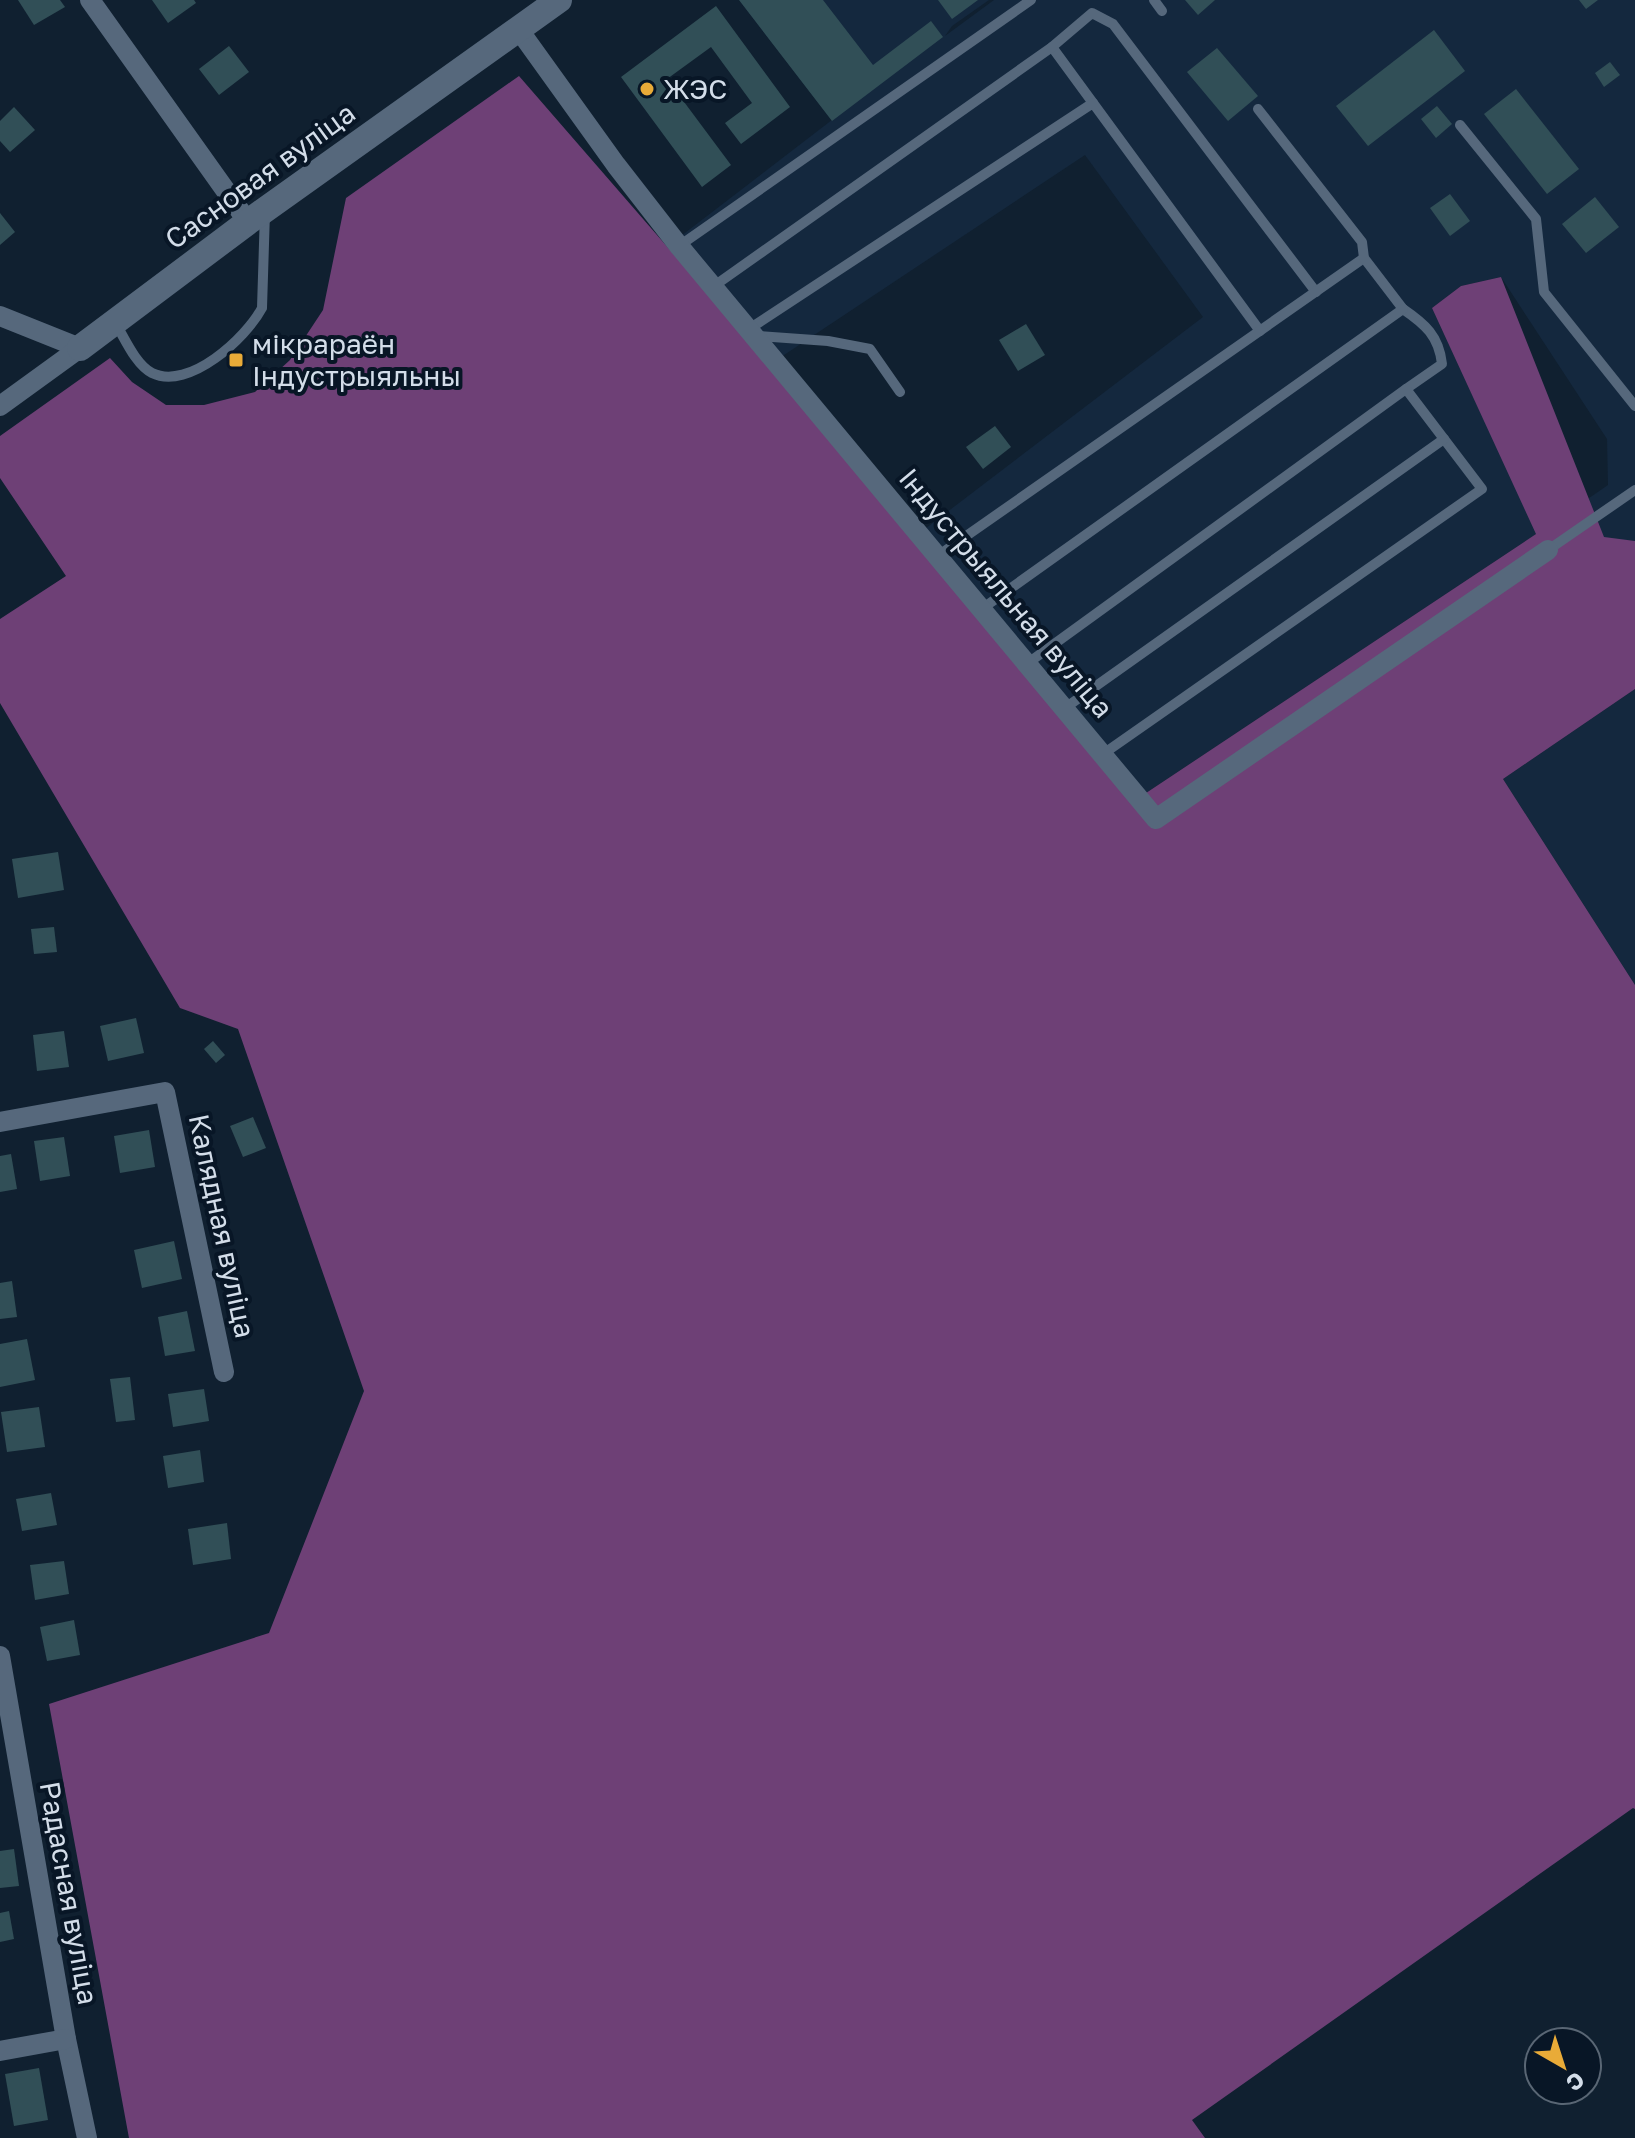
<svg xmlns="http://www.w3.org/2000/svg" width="1635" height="2138" viewBox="0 0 1635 2138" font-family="'Golos Text',sans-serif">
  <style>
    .built { fill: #14283e; fill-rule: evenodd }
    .forest { fill: #6e4076 }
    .building { fill: #314f57 }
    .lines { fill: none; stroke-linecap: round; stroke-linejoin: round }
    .service { stroke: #56687c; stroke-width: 10 }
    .minor { stroke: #56687c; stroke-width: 20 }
    .tertiary { stroke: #56687c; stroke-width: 26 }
    .poi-dot { fill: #e9ab38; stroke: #081626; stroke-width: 3 }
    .labels { text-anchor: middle; stroke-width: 8; stroke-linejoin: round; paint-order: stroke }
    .poi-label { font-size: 28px; fill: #d3dde9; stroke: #081626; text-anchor: start }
    .street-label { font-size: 28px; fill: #d3dde9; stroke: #081626 }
  </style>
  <rect width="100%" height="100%" fill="#102030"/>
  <!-- built -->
  <g class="built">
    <path d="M 739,0 L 989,0 L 952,26 L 945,36 L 994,0 L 1635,0 L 1635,541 L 1536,534 L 1143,795 L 917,535 L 1203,317 L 1085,155 L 775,361 L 668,246 L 841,113 L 830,118 ZM 1501,277 L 1607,439 L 1608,485 L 1537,534 L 1432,308 L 1461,286 Z"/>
    <path d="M 1635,689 L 1635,985 L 1503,779 Z"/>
  </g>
  <!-- forest -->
  <path class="forest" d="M 519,76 L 1143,795 L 1536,534 L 1432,308 L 1461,286 L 1501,277 L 1604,537 L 1635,541 L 1635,689 L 1503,779 L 1635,985 L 1635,1809 L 1633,1808 L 1192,2120 L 1205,2138 L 129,2138 L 49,1704 L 269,1633 L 364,1391 L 238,1029 L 180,1008 L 0,703 L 0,619 L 66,576 L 0,478 L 0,436 L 110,358 L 132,382 L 166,405 L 204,405 L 255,392 L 290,360 L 323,310 L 346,198 Z"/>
  <!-- building -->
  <g class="building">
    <path d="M 18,0 L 60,0 L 65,7 L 34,25 Z"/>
    <path d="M 152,0 L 194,0 L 196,3 L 168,23 Z"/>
    <path d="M 739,0 L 823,0 L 873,65 L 931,21 L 943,37 L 832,121 Z"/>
    <path d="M 938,0 L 978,0 L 952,19 Z"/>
    <path d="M 1185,0 L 1215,0 L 1198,15 Z"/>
    <path d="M 1579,0 L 1598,0 L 1586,9 Z"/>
    <path d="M 716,6 L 790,107 L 741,144 L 725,123 L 752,103 L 711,47 L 667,79 L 731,165 L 702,187 L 621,77 Z"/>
    <path d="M 1434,30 L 1465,71 L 1368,146 L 1336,106 Z"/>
    <path d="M 229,46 L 249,72 L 219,95 L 199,69 Z"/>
    <path d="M 1217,48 L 1258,96 L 1228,121 L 1187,72 Z"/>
    <path d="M 1610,62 L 1620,75 L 1604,87 L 1595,73 Z"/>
    <path d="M 1516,89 L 1579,169 L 1547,194 L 1484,114 Z"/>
    <path d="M 1437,106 L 1452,124 L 1436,138 L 1421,119 Z"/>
    <path d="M 14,107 L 35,130 L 10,152 L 0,141 L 0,121 Z"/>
    <path d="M 1450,194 L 1470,221 L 1450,236 L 1430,208 Z"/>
    <path d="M 1595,197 L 1619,227 L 1586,253 L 1562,224 Z"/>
    <path d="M 0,213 L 15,232 L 0,245 Z"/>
    <path d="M 1026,324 L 1045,355 L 1018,371 L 999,340 Z"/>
    <path d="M 995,426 L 1011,447 L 983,469 L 966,447 Z"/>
    <path d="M 58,852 L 64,890 L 18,898 L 12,859 Z"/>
    <path d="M 54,927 L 57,952 L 34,954 L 31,929 Z"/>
    <path d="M 136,1018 L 144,1053 L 108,1061 L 100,1026 Z"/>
    <path d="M 64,1031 L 69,1067 L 37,1071 L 33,1035 Z"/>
    <path d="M 213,1041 L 225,1055 L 216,1063 L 204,1049 Z"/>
    <path d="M 253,1117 L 266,1148 L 243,1157 L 230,1126 Z"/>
    <path d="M 149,1130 L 155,1167 L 120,1173 L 114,1136 Z"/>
    <path d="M 64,1137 L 70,1176 L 40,1181 L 34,1141 Z"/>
    <path d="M 11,1154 L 17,1189 L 0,1192 L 0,1156 Z"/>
    <path d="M 174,1241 L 182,1279 L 142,1288 L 134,1250 Z"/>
    <path d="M 12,1281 L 17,1317 L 0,1319 L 0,1283 Z"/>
    <path d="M 187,1311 L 195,1351 L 165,1356 L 158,1317 Z"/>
    <path d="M 27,1339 L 35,1380 L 0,1387 L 0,1344 Z"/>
    <path d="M 130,1377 L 135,1420 L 116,1422 L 110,1379 Z"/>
    <path d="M 204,1389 L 209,1421 L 173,1427 L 168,1394 Z"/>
    <path d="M 39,1407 L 45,1447 L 7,1452 L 1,1412 Z"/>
    <path d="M 200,1450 L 204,1482 L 168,1488 L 163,1456 Z"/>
    <path d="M 51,1493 L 57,1525 L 22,1531 L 16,1499 Z"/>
    <path d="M 227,1523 L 231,1559 L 193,1565 L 188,1529 Z"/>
    <path d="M 64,1561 L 69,1594 L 35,1600 L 30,1565 Z"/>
    <path d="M 74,1620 L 80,1655 L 47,1661 L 40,1627 Z"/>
    <path d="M 14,1849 L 19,1886 L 0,1888 L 0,1851 Z"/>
    <path d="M 9,1911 L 14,1939 L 0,1942 L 0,1913 Z"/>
    <path d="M 39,2068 L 48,2120 L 14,2126 L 5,2074 Z"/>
  </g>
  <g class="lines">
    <!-- service -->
    <g class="service">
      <path d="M 1154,0 L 1162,11"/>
      <path d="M 1052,47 L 1093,103"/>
      <path d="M 1460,125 L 1536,219 L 1544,292 L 1635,406"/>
      <path d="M 679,246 L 1031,0"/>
      <path d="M 714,286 L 1052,47 L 1092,13 L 1113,24 L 1316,292"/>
      <path d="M 1403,309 C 1425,324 1439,336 1442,364 L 1406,389"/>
      <path d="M 116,324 C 125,339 136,365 152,373 C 189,391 246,338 262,308 L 265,212"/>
      <path d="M 749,329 L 1093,103 L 1260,331"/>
      <path d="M 757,336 L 828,341 L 870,349 L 900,392"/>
      <path d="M 1548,550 L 1635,490"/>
      <path d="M 939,555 L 1364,258"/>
      <path d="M 983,608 L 1403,309 L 1364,258 L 1362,242 L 1258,109"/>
      <path d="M 1028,663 L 1406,389 L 1482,489 L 1103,754"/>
      <path d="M 1065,708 L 1444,439"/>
    </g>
    <!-- minor -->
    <g class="minor">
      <path d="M 90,0 L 248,222"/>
      <path d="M 519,30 L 616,165 L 679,246 L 1156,819 L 1548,550"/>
      <path d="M 0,316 L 80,348"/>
      <path d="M 0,406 L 80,348"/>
      <path d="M 0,1122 L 165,1092 L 224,1372"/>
      <path d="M 0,1656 L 66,2039 L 87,2138"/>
      <path d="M 0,2051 L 66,2039"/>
    </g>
    <!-- tertiary -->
    <path class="tertiary" d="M 80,348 L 248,222 L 559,0"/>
  </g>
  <!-- markers -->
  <g class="poi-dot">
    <circle cx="647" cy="89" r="8"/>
    <rect x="228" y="352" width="16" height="16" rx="4"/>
  </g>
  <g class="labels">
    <!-- poi labels -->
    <g class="poi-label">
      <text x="663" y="99">ЖЭС</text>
      <text x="252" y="354">мікрараён<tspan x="252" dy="32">Індустрыяльны</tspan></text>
    </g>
    <!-- street labels -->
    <g class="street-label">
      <text transform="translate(260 176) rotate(-36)" y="10">Сасновая вуліца</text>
      <text transform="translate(1006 593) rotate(50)" y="10">Індустрыяльная вуліца</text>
      <text transform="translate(222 1226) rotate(78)" y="10">Калядная вуліца</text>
      <text transform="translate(69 1893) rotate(80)" y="10">Радасная вуліца</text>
    </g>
  </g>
  <!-- north arrow -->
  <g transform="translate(1563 2066) rotate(141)"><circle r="38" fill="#081626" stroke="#596674" stroke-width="2"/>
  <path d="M0-6L14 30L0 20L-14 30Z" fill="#e9ab38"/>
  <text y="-12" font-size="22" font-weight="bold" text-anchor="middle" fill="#d3dde9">С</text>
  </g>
</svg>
